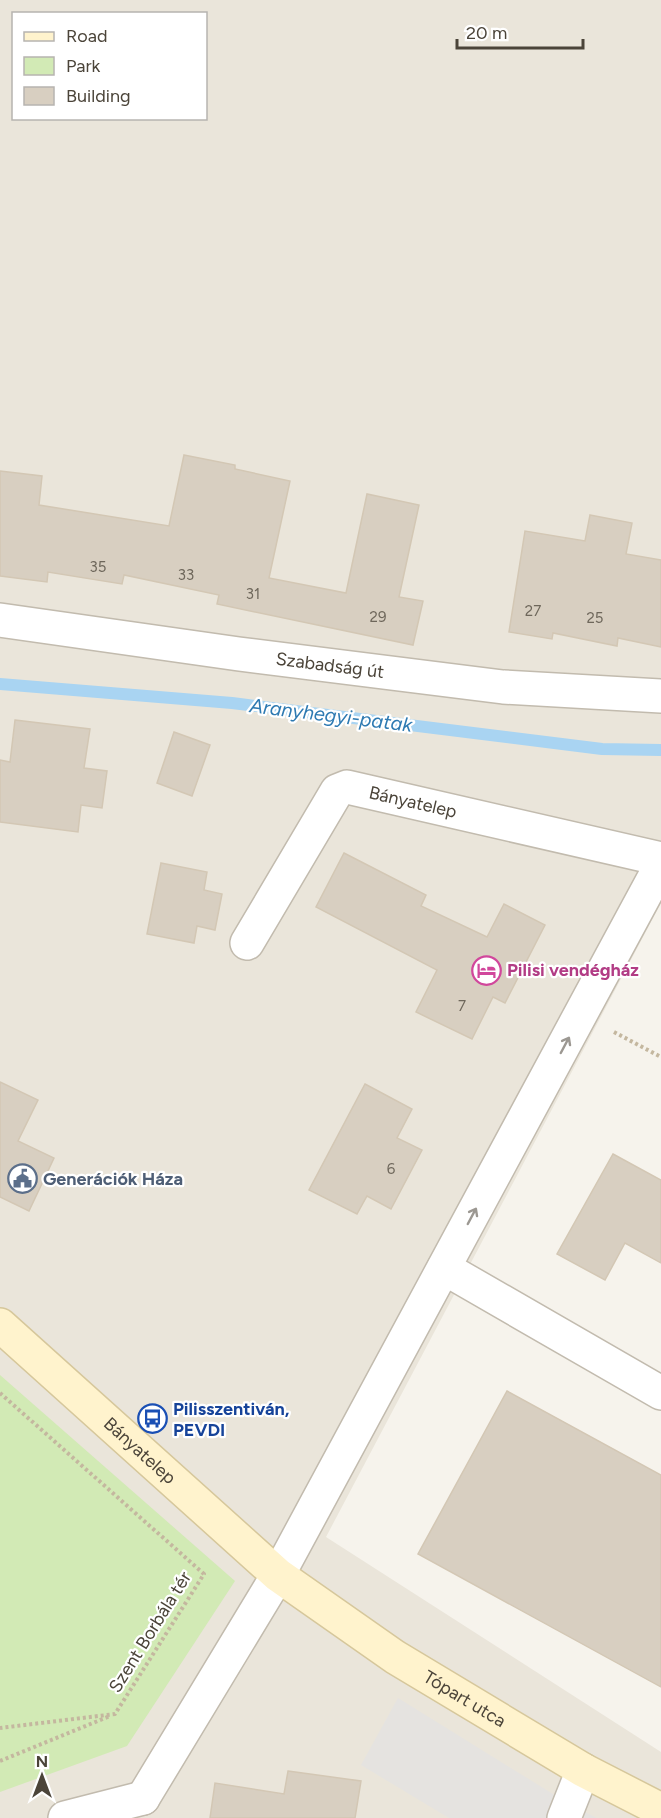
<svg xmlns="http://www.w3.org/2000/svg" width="661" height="1818" viewBox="0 0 661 1818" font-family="Figtree,sans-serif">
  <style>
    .residential { fill: #eae5da; fill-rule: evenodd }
    .green { fill: #d2eab5 }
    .parking { fill: #e5e3e0 }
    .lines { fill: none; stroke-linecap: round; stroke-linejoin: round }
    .stream { stroke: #a9d4f2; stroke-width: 12 }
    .building { fill: #d8cfc1; stroke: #d3c7b4; stroke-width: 1.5 }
    .minor-casing { stroke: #c2bbae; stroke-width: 36 }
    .secondary-casing { stroke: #d6c79b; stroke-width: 36 }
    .path { stroke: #c4b79f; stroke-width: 4; stroke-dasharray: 3 3; stroke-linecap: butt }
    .minor { stroke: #fff; stroke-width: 33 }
    .secondary { stroke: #fff3cd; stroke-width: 33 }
    .oneway { stroke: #9c9892 }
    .labels { text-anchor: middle; stroke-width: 4.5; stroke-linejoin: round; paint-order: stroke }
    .number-label { font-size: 15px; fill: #6e675b }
    .street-label { font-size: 18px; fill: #4b4439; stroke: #fff }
    .hotel-label { font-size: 18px; font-weight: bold; fill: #b23c85; stroke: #fff; text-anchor: start }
    .service-label { font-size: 18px; font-weight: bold; fill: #4e5e75; stroke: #fff; text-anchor: start }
    .transit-label { font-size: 18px; font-weight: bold; fill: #164399; stroke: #fff; text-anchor: start }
    .water-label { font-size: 20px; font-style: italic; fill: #2e7ab2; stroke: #fff }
  </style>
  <rect width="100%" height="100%" fill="#f6f3ec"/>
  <!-- residential -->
  <path class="residential" d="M 0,0 L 661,0 L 661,903 L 326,1537 L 661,1752 L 661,1818 L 0,1818 ZM 14,14 L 206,14 L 206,118 L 14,118 Z"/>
  <!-- green -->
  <path class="green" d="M 0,1375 L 235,1581 L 127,1746 L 0,1792 Z"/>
  <!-- parking -->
  <path class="parking" d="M 398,1698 L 569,1804 L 597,1818 L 449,1818 L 361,1765 Z"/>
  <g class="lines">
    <!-- stream -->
    <path class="stream" d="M 0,684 L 232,703 L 602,749 L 661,750"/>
  </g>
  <!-- building -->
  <g class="building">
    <path d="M 184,455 L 235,465 L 235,469 L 290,481 L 269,578 L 346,593 L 367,494 L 419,505 L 399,597 L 423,601 L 413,645 L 217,604 L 219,595 L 124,575 L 122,584 L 48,572 L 47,582 L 0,576 L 0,471 L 42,476 L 39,505 L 169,526 Z"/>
    <path d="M 590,515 L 632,523 L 626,554 L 661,560 L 661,647 L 618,638 L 617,646 L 553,633 L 552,639 L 509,632 L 525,531 L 585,541 Z"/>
    <path d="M 15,720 L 90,729 L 84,768 L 107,771 L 102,808 L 81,805 L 78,832 L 0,822 L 0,760 L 10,762 Z"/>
    <path d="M 174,732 L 210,745 L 192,796 L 157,783 Z"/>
    <path d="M 344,853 L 426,895 L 421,906 L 487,937 L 504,904 L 545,925 L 505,1003 L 493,997 L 472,1039 L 416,1012 L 437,970 L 316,907 Z"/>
    <path d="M 161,863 L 207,872 L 204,890 L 222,894 L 215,930 L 197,926 L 194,943 L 147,934 Z"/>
    <path d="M 0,1082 L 38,1100 L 18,1141 L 54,1158 L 29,1211 L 0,1197 Z"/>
    <path d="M 365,1084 L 412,1109 L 397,1138 L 422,1150 L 391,1209 L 367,1196 L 357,1214 L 309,1190 Z"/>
    <path d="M 613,1154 L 661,1180 L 661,1263 L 625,1243 L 605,1280 L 557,1254 Z"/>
    <path d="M 507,1391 L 661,1475 L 661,1687 L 418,1554 Z"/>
    <path d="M 288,1771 L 361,1781 L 355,1818 L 210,1818 L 215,1783 L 284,1794 Z"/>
  </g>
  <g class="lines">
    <defs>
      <g id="minor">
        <path id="s1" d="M 0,620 L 239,654 L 503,687 L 661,696"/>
        <path id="s2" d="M 247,943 L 337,791 L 347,787 L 661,859"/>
        <path d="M 444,1268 L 661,1393"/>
        <path d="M 143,1798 L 278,1575 L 661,865"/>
        <path d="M 65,1818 L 143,1798"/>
        <path d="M 564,1818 L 583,1770"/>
      </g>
      <g id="secondary">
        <path id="s3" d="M 0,1325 L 278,1575 L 395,1657 L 583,1770 L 661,1810"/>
      </g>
    </defs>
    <!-- minor casing -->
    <use href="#minor" class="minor-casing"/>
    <!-- secondary casing -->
    <use href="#secondary" class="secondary-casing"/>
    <!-- path -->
    <g class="path">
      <path d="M 614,1032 L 661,1057"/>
      <path d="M 0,1393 L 204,1574 L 115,1714 L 0,1728"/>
      <path d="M 0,1761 L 110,1716"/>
    </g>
    <!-- minor -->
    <use href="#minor" class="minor"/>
    <!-- secondary -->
    <use href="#secondary" class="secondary"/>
  </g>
  <!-- one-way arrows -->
  <defs><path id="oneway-shaft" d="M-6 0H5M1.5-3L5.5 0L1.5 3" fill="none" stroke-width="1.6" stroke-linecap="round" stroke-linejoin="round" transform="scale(1.5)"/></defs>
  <g class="oneway">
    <use href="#oneway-shaft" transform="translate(565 1045) rotate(-62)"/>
    <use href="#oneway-shaft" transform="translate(472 1216) rotate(-62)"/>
  </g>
  <!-- icons -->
  <defs>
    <symbol id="hotel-ring" viewBox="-11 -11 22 22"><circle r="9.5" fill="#fff" stroke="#d1479c" stroke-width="1.5"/><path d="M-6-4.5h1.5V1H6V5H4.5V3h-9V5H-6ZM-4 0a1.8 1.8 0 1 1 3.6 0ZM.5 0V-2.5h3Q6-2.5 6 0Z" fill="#d1479c"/></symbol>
    <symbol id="civic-ring" viewBox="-11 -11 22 22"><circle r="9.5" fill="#fff" stroke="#5c6f8a" stroke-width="1.5"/><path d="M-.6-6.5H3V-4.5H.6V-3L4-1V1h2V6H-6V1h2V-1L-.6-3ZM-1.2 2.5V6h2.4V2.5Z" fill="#5c6f8a"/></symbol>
    <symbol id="bus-ring" viewBox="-11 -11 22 22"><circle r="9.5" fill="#fff" stroke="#1a4fb4" stroke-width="1.5"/><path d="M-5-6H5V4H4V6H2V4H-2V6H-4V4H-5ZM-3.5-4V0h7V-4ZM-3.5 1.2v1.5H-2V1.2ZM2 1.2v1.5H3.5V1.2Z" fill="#1a4fb4"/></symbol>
  </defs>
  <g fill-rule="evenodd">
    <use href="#hotel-ring" x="470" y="954" width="33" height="33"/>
    <use href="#civic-ring" x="6" y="1162" width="33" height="33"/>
    <use href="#bus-ring" x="136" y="1402" width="33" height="33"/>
  </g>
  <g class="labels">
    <!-- number labels -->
    <g class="number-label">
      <text x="98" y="572">35</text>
      <text x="186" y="580">33</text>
      <text x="253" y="599">31</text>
      <text x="533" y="616">27</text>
      <text x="378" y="622">29</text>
      <text x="595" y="623">25</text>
      <text x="462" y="1011">7</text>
      <text x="391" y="1174">6</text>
    </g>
    <!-- street labels -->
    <g class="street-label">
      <text dy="6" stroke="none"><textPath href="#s1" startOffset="333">Szabadság út</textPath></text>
      <text dy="6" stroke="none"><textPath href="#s2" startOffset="255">Bányatelep</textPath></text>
      <text dy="6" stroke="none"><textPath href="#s3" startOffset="188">Bányatelep</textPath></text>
      <text transform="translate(150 1632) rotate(-58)" y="6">Szent Borbála tér</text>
      <text dy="6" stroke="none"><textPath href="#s3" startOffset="598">Tópart utca</textPath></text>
    </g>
    <!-- hotel labels -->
    <g class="hotel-label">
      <text x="507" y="976">Pilisi vendégház</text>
    </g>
    <!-- service labels -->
    <g class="service-label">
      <text x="43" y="1185">Generációk Háza</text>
    </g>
    <!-- transit labels -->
    <g class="transit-label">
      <text x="173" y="1415">Pilisszentiván,<tspan x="173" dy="21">PEVDI</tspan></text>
    </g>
    <!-- water labels -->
    <g class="water-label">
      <text transform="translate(331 715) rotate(7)" y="7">Aranyhegyi-patak</text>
    </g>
  </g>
  <!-- legend -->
  <rect x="12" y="12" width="195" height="108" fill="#ffffff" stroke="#b7b4b0" stroke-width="1.5"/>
  <rect x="24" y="32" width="30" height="9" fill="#fff3cd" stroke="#b7b4b0" stroke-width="1.5"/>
  <text x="66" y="42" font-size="18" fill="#4b4439">Road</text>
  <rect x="24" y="57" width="30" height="18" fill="#d2eab5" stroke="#b7b4b0" stroke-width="1.5"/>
  <text x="66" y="72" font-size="18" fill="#4b4439">Park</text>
  <rect x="24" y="87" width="30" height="18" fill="#d8cfc1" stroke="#b7b4b0" stroke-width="1.5"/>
  <text x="66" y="102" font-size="18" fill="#4b4439">Building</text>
  <!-- north arrow -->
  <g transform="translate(42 1776)" stroke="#ffffff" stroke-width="4.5" paint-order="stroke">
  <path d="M0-4.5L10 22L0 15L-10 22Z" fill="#4b4439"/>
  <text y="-9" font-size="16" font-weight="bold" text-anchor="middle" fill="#4b4439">N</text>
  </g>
  <!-- scale -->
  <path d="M457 39v9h126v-9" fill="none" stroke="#4b4439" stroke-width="3"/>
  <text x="466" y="39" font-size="18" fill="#4b4439" stroke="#ffffff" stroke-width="4.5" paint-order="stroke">20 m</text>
</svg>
